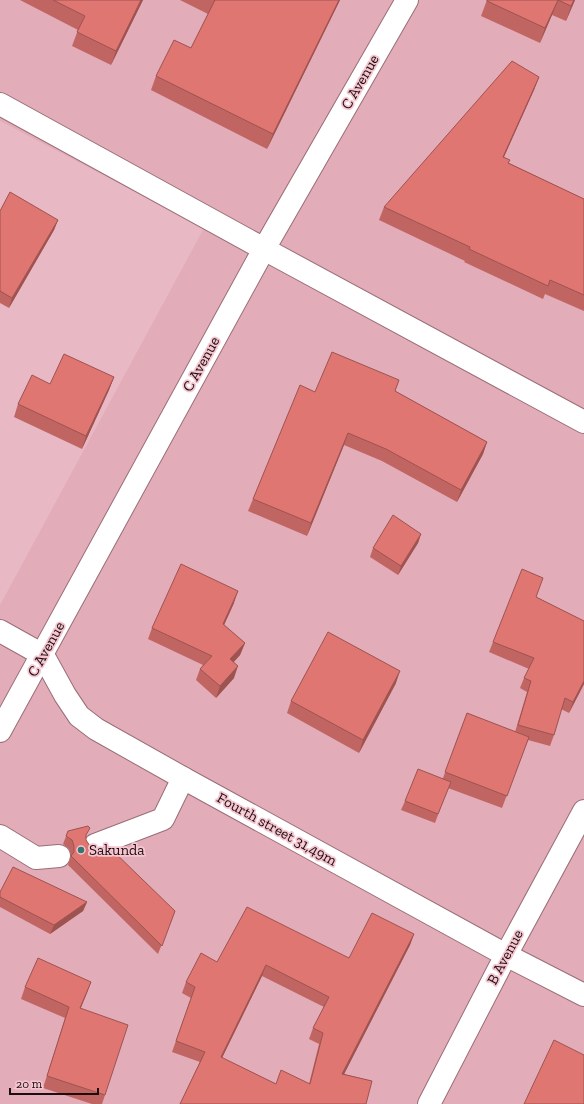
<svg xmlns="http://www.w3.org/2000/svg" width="584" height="1104" viewBox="0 0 584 1104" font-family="'Zilla Slab',serif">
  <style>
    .built { fill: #e3acb9 }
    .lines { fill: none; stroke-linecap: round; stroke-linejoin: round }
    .minor-casing { stroke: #996e78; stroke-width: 24 }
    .minor { stroke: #fff; stroke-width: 22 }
    .wall { fill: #c16562; fill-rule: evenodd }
    .shaded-wall { fill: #9d5350 }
    .building { fill: #e07672; stroke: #9d5350; fill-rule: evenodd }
    .poi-dot { fill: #32786f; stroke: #f6c6d0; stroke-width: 1.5 }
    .labels { text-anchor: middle; stroke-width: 3.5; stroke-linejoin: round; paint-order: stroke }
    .street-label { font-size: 15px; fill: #1d0d11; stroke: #f6c6d0 }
    .poi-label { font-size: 15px; fill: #1d0d11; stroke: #f6c6d0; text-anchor: start }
  </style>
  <rect width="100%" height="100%" fill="#e8b9c4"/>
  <!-- built -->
  <path class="built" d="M 0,0 L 584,0 L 584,1104 L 0,1104 L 0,605 L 204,228 L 0,121 Z"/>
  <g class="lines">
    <defs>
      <g id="minor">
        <path d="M 0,104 L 264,249 L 584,422"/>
        <path d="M 0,631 L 43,655 L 65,695 L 79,716 L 96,729 L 183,778 L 506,955 L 584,995"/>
        <path d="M 0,731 L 264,249 L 407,0"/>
        <path d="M 0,836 L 36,858 L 59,856"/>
        <path d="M 95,845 L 163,819 L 183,778"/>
        <path d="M 429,1104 L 506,955 L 584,811"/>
      </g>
    </defs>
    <!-- minor casing -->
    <use href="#minor" class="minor-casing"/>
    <!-- minor -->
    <use href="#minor" class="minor"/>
  </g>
  <!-- wall -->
  <g class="wall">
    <path d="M 20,0 L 143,0 L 111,65 L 72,46 L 78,30 Z"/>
    <path d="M 180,0 L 340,0 L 267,149 L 151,90 L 156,76 L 191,48 L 208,14 Z"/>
    <path d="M 487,0 L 575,0 L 566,21 L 552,15 L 540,43 L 481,16 Z"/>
    <path d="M 539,77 L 534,90 L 504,157 L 509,163 L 584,199 L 584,311 L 545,294 L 543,299 L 464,262 L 465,261 L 379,220 L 384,207 Z"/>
    <path d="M 0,211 L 58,220 L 54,230 L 9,308 L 0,303 Z"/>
    <path d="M 114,377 L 109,390 L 82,449 L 14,417 L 18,404 L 50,384 Z"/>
    <path d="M 399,380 L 395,391 L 487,442 L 483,454 L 457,502 L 382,461 L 344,445 L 307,536 L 248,511 L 253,499 L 315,392 Z"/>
    <path d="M 421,534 L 418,543 L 398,575 L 370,557 L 373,548 Z"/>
    <path d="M 536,597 L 584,621 L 584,684 L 569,713 L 561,709 L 554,735 L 550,746 L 528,740 L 502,808 L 448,788 L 435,823 L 401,810 L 405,801 L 443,778 L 467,713 L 515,732 L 527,692 L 520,688 L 524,678 L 529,669 L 489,652 L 493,642 Z"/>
    <path d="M 234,603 L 224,625 L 245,643 L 240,655 L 233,662 L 234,678 L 216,698 L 196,680 L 200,669 L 203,665 L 148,639 L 152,628 Z"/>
    <path d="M 396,683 L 359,753 L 287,713 L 291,701 Z"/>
    <path d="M 68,831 L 86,837 L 86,840 L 90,846 L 175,911 L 158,954 L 68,865 L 71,855 L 69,849 L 63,844 Z"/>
    <path d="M 0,892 L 87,902 L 83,911 L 50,934 L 0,907 Z"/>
    <path d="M 414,934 L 410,945 L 344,1074 L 372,1081 L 180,1104 L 200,1062 L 172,1052 L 191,998 L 182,993 L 186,982 L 217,962 L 349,958 ZM 262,976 L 324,1007 L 313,1028 L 309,1039 L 319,1044 L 309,1084 L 276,1084 L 222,1058 Z"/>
    <path d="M 91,982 L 80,1009 L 105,1095 L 102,1104 L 92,1104 L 43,1088 L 65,1018 L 21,999 L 25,987 Z"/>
  </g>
  <!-- shaded-wall -->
  <g class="shaded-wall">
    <path d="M 141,0 L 143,0 L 111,65 L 116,51 Z"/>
    <path d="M 339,0 L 340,0 L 267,149 L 273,134 Z"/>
    <path d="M 558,0 L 552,15 L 540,43 L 545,28 Z"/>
    <path d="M 574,0 L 575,0 L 566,21 L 571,6 Z"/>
    <path d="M 539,77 L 534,90 L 498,170 L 503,157 Z"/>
    <path d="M 58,220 L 54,230 L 9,308 L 12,298 Z"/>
    <path d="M 114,377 L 109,390 L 82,449 L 86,436 Z"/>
    <path d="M 348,433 L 344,445 L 307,536 L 311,523 Z"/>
    <path d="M 487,442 L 483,454 L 457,502 L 461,490 Z"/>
    <path d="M 421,534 L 418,543 L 398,575 L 401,566 Z"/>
    <path d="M 238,591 L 234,603 L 219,636 L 223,624 Z"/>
    <path d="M 245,643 L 240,655 L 226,671 L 230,659 Z"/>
    <path d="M 238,666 L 234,678 L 216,698 L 220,686 Z"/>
    <path d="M 400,671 L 396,683 L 359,753 L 363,740 Z"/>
    <path d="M 584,681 L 584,684 L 569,713 L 573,702 Z"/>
    <path d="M 87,902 L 83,911 L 50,934 L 54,925 Z"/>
    <path d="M 414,934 L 410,945 L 339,1084 L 342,1074 Z"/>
    <path d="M 266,965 L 262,976 L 217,1068 L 221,1057 Z"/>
    <path d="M 91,982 L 87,993 L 76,1020 L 80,1008 Z"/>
  </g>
  <!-- building -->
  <g class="building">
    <path d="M 53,0 L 141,0 L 116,51 L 77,32 L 85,16 Z"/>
    <path d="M 214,0 L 339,0 L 273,134 L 156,76 L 174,40 L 191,48 L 215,0 Z"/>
    <path d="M 487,0 L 574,0 L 571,6 L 558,0 L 545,28 L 487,1 Z"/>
    <path d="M 512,61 L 539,77 L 503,157 L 510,160 L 508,163 L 584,199 L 584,295 L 550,280 L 548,286 L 469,249 L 470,247 L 384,207 Z"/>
    <path d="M 10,192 L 58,220 L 12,298 L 0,291 L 0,211 Z"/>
    <path d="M 332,352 L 399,380 L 395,391 L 487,442 L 461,490 L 386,449 L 348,433 L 311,523 L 253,499 L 300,385 L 315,392 Z"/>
    <path d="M 64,354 L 114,377 L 86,436 L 18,404 L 32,375 L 50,384 Z"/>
    <path d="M 393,515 L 421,534 L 401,566 L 373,548 Z"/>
    <path d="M 181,564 L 238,591 L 223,624 L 245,643 L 230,659 L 238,666 L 220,686 L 200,669 L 212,656 L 152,628 Z"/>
    <path d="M 522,569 L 543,578 L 536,597 L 584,621 L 584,681 L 573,702 L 565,698 L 554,735 L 518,725 L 531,681 L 524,678 L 534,658 L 493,642 Z"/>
    <path d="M 328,632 L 400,671 L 363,740 L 291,701 Z"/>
    <path d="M 467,713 L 529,737 L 507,796 L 445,772 Z"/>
    <path d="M 418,769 L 451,782 L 438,814 L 405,801 Z"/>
    <path d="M 88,826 L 90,828 L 86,835 L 86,840 L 90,846 L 97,849 L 108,846 L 175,911 L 162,946 L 71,856 L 74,852 L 74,846 L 72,840 L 66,836 L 68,831 Z"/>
    <path d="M 13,867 L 87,902 L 54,925 L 0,897 L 0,892 Z"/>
    <path d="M 247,907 L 349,958 L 372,913 L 414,934 L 342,1074 L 372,1081 L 366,1104 L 180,1104 L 205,1052 L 176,1041 L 195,987 L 186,982 L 201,953 L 217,962 ZM 266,965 L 329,997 L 313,1028 L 323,1033 L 310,1084 L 281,1070 L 276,1084 L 221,1057 Z"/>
    <path d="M 38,958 L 91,982 L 80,1008 L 128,1025 L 105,1095 L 47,1076 L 69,1007 L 25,987 Z"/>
    <path d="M 554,1040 L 584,1055 L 584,1104 L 524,1104 Z"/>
  </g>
  <!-- markers -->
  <circle class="poi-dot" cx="81" cy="850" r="4"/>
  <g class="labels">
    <!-- street labels -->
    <g class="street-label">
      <text transform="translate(360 82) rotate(-60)" y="5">C Avenue</text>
      <text transform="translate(201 364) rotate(-61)" y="5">C Avenue</text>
      <text transform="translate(46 649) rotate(-61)" y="5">C Avenue</text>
      <text transform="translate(277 829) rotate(29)" y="5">Fourth street 31,49m</text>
      <text transform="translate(505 957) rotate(-62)" y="5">B Avenue</text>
    </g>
    <!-- poi labels -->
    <g class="poi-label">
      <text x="89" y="855">Sakunda</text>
    </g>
  </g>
  <!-- scale -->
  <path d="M10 1088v6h88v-6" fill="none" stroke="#1d0d11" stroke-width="2"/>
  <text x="16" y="1088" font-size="12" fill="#1d0d11" stroke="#f6c6d0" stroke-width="3" paint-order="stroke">20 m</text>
</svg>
